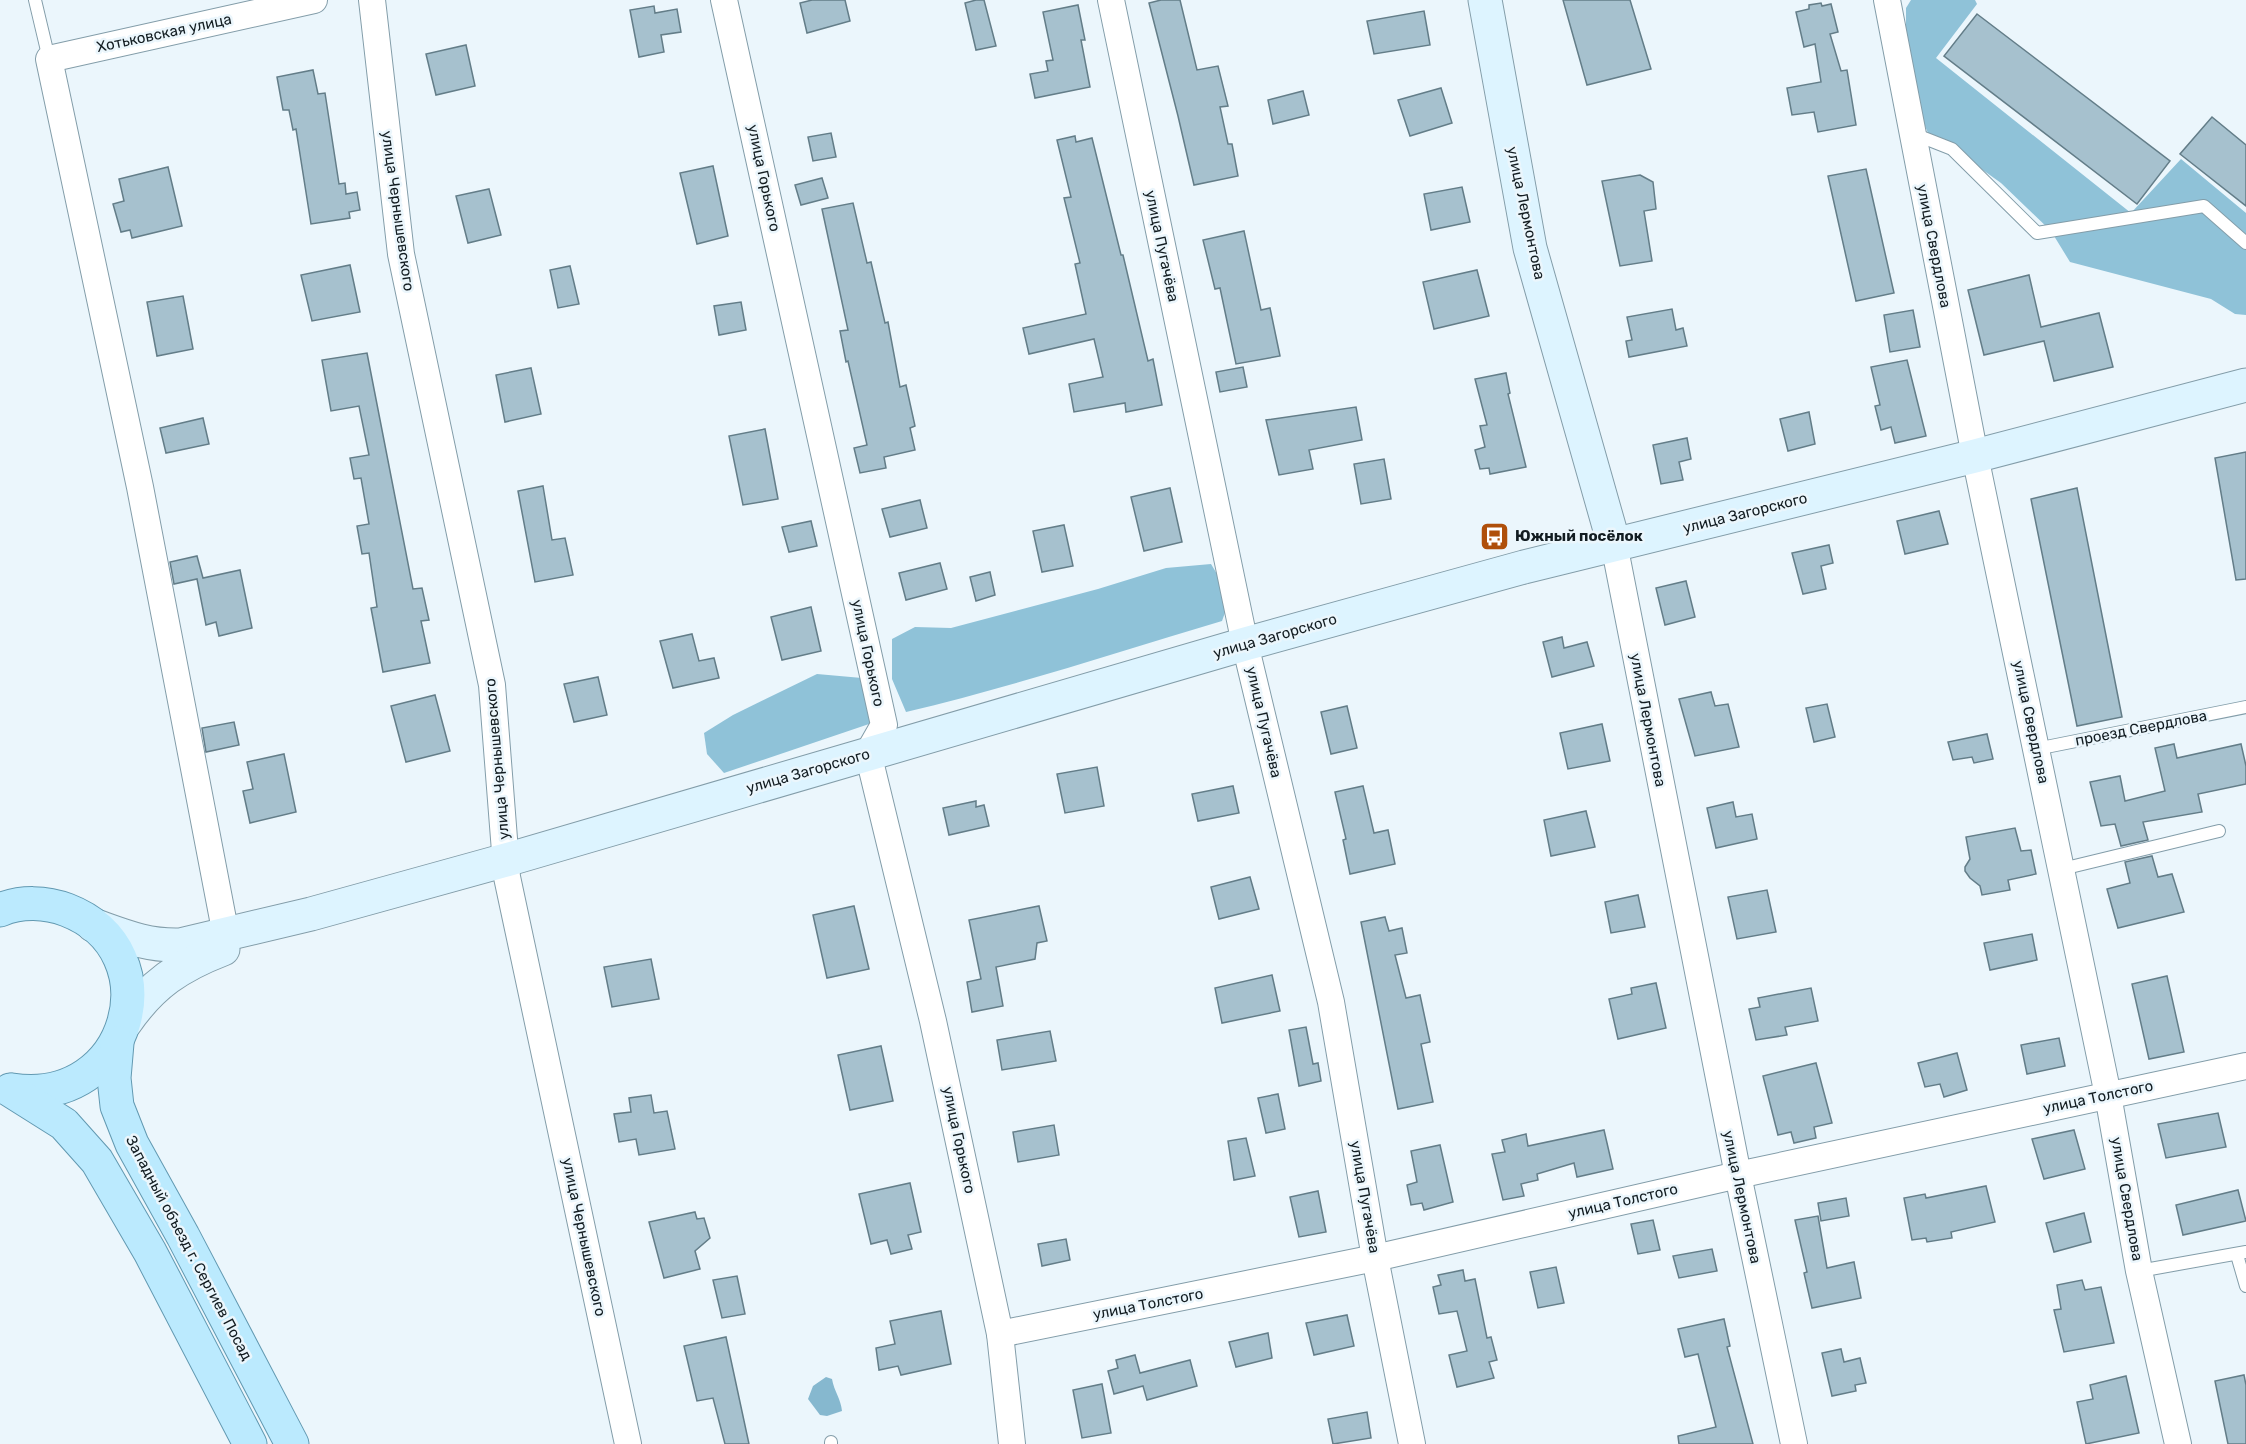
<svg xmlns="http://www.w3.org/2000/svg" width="2246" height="1444" viewBox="0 0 2246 1444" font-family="Rubik,sans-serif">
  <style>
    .forest { fill: #8fc2d8 }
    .water { fill: #86b8cf }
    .building { fill: #a6c1ce; stroke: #637d88; stroke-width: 1.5 }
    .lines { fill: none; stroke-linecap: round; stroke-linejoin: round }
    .lane-casing { stroke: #839da9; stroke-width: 14 }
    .street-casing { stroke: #839da9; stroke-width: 28 }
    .secondary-casing { stroke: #839da9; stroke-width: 35 }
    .primary-casing { stroke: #6299b1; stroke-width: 35 }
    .lane { stroke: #fff; stroke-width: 12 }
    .street { stroke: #fff; stroke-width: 26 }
    .secondary { stroke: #ddf4ff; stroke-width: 33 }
    .primary { stroke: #bbeafe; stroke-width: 33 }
    .labels { text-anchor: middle; stroke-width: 5; stroke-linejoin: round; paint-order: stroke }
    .street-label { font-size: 15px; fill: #121c21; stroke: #ebf6fc }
    .poi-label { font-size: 15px; font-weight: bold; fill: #121c21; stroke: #ebf6fc; text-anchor: start }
  </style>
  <rect width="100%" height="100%" fill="#ebf6fc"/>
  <!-- forest -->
  <g class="forest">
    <path d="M 1911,0 L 1975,0 L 1977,4 L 1936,58 L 2131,213 L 2181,159 L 2246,213 L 2246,315 L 2235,314 L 2211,299 L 2070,262 L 2051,231 L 2001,183 L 1952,148 L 1932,142 L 1917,108 L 1906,41 L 1906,8 Z"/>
    <path d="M 1211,564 L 1220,579 L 1227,607 L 1222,621 C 1117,652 1013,687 906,712 L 892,679 L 892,639 L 915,627 L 951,628 L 1098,589 L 1166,568 Z"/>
    <path d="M 817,674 L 862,678 L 872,723 L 724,773 L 707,754 L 704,733 L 733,715 Z"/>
  </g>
  <!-- water -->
  <path class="water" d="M 826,1377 L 832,1379 C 834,1391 841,1399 842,1411 L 827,1416 L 820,1415 L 808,1399 L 813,1386 Z"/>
  <!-- building -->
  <g class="building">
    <path d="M 812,0 L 845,0 L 850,21 L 807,33 L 800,3 Z"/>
    <path d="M 976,0 L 984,0 L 996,46 L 976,50 L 965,3 Z"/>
    <path d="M 1161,0 L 1180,0 L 1197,70 L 1218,66 L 1228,106 L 1220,107 L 1228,144 L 1232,144 L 1238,176 L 1194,185 L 1178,116 L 1149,3 Z"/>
    <path d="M 1563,0 L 1630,0 L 1651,69 L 1587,85 Z"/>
    <path d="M 1821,3 L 1822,6 L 1831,4 L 1838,32 L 1830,34 L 1841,71 L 1847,70 L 1856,125 L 1818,132 L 1814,112 L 1792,115 L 1787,88 L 1821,82 L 1815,44 L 1804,47 L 1796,12 L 1809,9 L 1809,5 Z"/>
    <path d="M 1078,5 L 1085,40 L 1081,40 L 1090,87 L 1035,98 L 1030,74 L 1048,71 L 1046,61 L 1053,60 L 1043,12 Z"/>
    <path d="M 654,6 L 655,13 L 677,9 L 681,32 L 661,35 L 664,52 L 639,57 L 630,10 Z"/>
    <path d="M 1424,11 L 1430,45 L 1374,54 L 1367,21 Z"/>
    <path d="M 1977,14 L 2170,161 L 2137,204 L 1944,56 Z"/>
    <path d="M 466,45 L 475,86 L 436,95 L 426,54 Z"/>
    <path d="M 313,70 L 318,94 L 325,93 L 339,184 L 345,183 L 346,194 L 357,192 L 360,210 L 349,212 L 350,218 L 311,224 L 296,129 L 293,130 L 289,110 L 283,110 L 277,77 Z"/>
    <path d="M 1441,88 L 1452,123 L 1410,136 L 1398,100 Z"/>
    <path d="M 1303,91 L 1309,115 L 1273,124 L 1268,100 Z"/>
    <path d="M 2212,117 L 2246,145 L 2246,206 L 2180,154 Z"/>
    <path d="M 831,133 L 836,157 L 813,161 L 808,137 Z"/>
    <path d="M 1075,136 L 1076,142 L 1092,138 L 1121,255 L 1123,255 L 1148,361 L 1153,359 L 1162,405 L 1126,412 L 1125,403 L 1074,412 L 1069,384 L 1103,377 L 1094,339 L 1029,354 L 1023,328 L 1086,314 L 1075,264 L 1080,263 L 1064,198 L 1071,197 L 1057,140 Z"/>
    <path d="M 713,166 L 728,236 L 697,244 L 680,173 Z"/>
    <path d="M 168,167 L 182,226 L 132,238 L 130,230 L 121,232 L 113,204 L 124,201 L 119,179 Z"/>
    <path d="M 1866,169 L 1894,293 L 1856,301 L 1828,176 Z"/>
    <path d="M 1640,175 L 1653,182 L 1656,209 L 1644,211 L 1652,261 L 1620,266 L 1602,181 Z"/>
    <path d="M 822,178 L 828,198 L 801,205 L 795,185 Z"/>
    <path d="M 1462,187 L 1470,222 L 1431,230 L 1424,194 Z"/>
    <path d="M 489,189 L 501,235 L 468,243 L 456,196 Z"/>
    <path d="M 853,203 L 867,263 L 871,262 L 885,323 L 888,322 L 900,387 L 906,385 L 915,426 L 910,428 L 915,450 L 884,457 L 886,468 L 860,473 L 854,448 L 867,445 L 848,361 L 846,362 L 840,331 L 848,330 L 822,209 Z"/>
    <path d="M 1244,231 L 1261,310 L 1270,308 L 1280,356 L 1236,364 L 1220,288 L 1215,289 L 1203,240 Z"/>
    <path d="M 350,265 L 360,312 L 312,321 L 301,275 Z"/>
    <path d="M 570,266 L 579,304 L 558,308 L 550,270 Z"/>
    <path d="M 1477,270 L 1489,316 L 1434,329 L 1423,282 Z"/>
    <path d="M 2029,275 L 2041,327 L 2099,313 L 2113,367 L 2054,381 L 2044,341 L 1984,355 L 1968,290 Z"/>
    <path d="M 183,296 L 193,349 L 157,356 L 147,302 Z"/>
    <path d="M 741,302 L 746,330 L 719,335 L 714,306 Z"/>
    <path d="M 1672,309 L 1676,330 L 1683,328 L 1687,346 L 1629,357 L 1626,341 L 1632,340 L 1627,317 Z"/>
    <path d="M 1913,310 L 1920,347 L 1890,352 L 1884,315 Z"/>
    <path d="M 367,353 L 413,589 L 422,588 L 429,620 L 421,621 L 430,663 L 383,672 L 371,608 L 377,607 L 369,553 L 362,554 L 357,526 L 369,524 L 361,478 L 354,479 L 350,458 L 369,455 L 359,406 L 331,411 L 322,360 Z"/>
    <path d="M 1907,360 L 1926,436 L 1895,443 L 1891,427 L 1881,430 L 1875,406 L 1880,405 L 1871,367 Z"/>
    <path d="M 1243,367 L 1247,387 L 1220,392 L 1216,372 Z"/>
    <path d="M 531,368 L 541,414 L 505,422 L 496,375 Z"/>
    <path d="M 1506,373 L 1510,393 L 1508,394 L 1526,467 L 1490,474 L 1489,468 L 1480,469 L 1475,450 L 1485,447 L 1480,426 L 1487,425 L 1475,379 Z"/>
    <path d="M 1356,407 L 1362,440 L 1309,450 L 1313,469 L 1279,475 L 1266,420 Z"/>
    <path d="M 1809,412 L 1815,444 L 1788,451 L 1780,419 Z"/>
    <path d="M 203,418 L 209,444 L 166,453 L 160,428 Z"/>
    <path d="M 765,429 L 778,499 L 743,505 L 729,436 Z"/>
    <path d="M 1687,438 L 1691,459 L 1679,462 L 1683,480 L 1661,484 L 1653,445 Z"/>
    <path d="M 2246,452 L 2246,579 L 2236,580 L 2215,458 Z"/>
    <path d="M 1384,459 L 1391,499 L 1361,504 L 1354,464 Z"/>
    <path d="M 543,486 L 552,540 L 565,538 L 573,575 L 535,582 L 518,491 Z"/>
    <path d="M 1170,488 L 1182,542 L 1144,551 L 1131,497 Z"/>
    <path d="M 2077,488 L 2122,717 L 2077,726 L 2031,499 Z"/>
    <path d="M 920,500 L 927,528 L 890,537 L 882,509 Z"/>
    <path d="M 1939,511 L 1948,544 L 1905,554 L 1897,521 Z"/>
    <path d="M 811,521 L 817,546 L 789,552 L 782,527 Z"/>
    <path d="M 1064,525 L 1073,566 L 1042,572 L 1033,531 Z"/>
    <path d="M 1829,545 L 1833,563 L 1821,566 L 1826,589 L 1803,594 L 1792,553 Z"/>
    <path d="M 197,556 L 203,578 L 240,570 L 252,628 L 219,636 L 216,622 L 206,625 L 197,579 L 174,584 L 170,562 Z"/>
    <path d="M 940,563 L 947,589 L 906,600 L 899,573 Z"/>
    <path d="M 990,572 L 995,595 L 976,601 L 970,577 Z"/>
    <path d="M 1686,581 L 1695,617 L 1665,625 L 1656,588 Z"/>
    <path d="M 811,607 L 821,651 L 782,660 L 771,617 Z"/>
    <path d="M 692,634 L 699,661 L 714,658 L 719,678 L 673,688 L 660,641 Z"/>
    <path d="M 1562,637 L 1564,648 L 1587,642 L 1594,666 L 1552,677 L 1543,642 Z"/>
    <path d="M 598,677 L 607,715 L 574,722 L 564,684 Z"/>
    <path d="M 1711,692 L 1715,706 L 1728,704 L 1739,747 L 1695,756 L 1679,699 Z"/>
    <path d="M 435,695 L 450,751 L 406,762 L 391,706 Z"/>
    <path d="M 1827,704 L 1835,737 L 1814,742 L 1806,708 Z"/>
    <path d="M 1347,706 L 1357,748 L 1331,754 L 1321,712 Z"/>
    <path d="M 234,722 L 239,745 L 206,752 L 202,728 Z"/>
    <path d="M 1602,724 L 1610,761 L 1568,769 L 1560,733 Z"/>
    <path d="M 1987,734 L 1993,759 L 1974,763 L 1972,757 L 1953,760 L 1948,742 Z"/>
    <path d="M 2174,744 L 2177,758 L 2241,744 L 2246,766 L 2246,784 L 2198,794 L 2202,812 L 2143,822 L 2148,840 L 2121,846 L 2115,824 L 2101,826 L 2090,782 L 2120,776 L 2125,801 L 2165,791 L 2155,748 Z"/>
    <path d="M 284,754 L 296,812 L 250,823 L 243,791 L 253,789 L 247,762 Z"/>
    <path d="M 1097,767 L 1104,806 L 1065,813 L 1057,774 Z"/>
    <path d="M 1233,786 L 1239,813 L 1198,821 L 1192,794 Z"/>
    <path d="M 1363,786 L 1374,833 L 1388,830 L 1395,864 L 1350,874 L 1343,840 L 1346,839 L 1335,792 Z"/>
    <path d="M 976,801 L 976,807 L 984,805 L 989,826 L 949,835 L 943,808 Z"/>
    <path d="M 1733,802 L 1736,817 L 1752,814 L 1757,839 L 1716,848 L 1707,808 Z"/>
    <path d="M 1586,811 L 1595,847 L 1551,856 L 1544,820 Z"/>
    <path d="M 2015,828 L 2021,851 L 2031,850 L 2036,874 L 2008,880 L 2010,890 L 1982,895 L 1980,886 L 1970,878 L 1965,871 L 1965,867 L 1970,859 L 1966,837 Z"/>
    <path d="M 2152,856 L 2158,877 L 2172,874 L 2184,912 L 2118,928 L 2107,889 L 2130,883 L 2125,862 Z"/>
    <path d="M 1250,877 L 1259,909 L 1219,919 L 1211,887 Z"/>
    <path d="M 1767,890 L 1776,932 L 1737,939 L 1728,897 Z"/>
    <path d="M 1638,895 L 1645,927 L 1611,933 L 1605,902 Z"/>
    <path d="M 854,906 L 869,969 L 827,978 L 813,915 Z"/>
    <path d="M 1039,906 L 1047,941 L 1037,943 L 1035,959 L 996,967 L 1003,1006 L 972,1012 L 967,982 L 981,979 L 969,920 Z"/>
    <path d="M 1385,917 L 1389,931 L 1402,928 L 1407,953 L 1395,955 L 1406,998 L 1420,995 L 1430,1042 L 1421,1044 L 1433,1102 L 1398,1109 L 1361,922 Z"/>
    <path d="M 2032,934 L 2037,960 L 1990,970 L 1984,943 Z"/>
    <path d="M 651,959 L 659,999 L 612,1007 L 604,967 Z"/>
    <path d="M 1272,975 L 1280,1011 L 1222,1023 L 1215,988 Z"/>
    <path d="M 2167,976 L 2184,1052 L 2149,1059 L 2132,984 Z"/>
    <path d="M 1656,983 L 1666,1028 L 1618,1039 L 1609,999 L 1632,994 L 1631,988 Z"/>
    <path d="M 1811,988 L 1818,1021 L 1785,1027 L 1787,1035 L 1756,1040 L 1749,1009 L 1760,1007 L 1758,998 Z"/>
    <path d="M 1306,1027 L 1313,1064 L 1318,1063 L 1321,1081 L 1299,1086 L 1289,1030 Z"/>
    <path d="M 1050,1031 L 1056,1061 L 1002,1070 L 997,1040 Z"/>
    <path d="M 2059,1038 L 2065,1066 L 2027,1074 L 2021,1045 Z"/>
    <path d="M 881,1046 L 893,1101 L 850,1110 L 838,1055 Z"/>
    <path d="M 1957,1053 L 1967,1090 L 1944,1097 L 1940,1084 L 1925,1087 L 1918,1063 Z"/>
    <path d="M 1816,1063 L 1832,1123 L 1814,1127 L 1816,1138 L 1794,1143 L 1791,1132 L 1778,1135 L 1763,1076 Z"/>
    <path d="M 1278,1094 L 1285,1129 L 1266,1133 L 1258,1098 Z"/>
    <path d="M 651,1095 L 654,1113 L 667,1111 L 675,1149 L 639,1155 L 636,1139 L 619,1142 L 614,1114 L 631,1112 L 629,1098 Z"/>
    <path d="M 2218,1113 L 2226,1147 L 2166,1158 L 2158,1124 Z"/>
    <path d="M 1054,1125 L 1059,1155 L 1018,1162 L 1013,1132 Z"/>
    <path d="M 1604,1130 L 1613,1169 L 1577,1177 L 1574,1163 L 1537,1174 L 1538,1180 L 1521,1184 L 1524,1196 L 1503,1200 L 1492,1154 L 1505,1152 L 1502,1140 L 1526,1134 L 1528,1146 Z"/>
    <path d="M 2074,1130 L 2085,1169 L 2044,1179 L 2032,1139 Z"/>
    <path d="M 1246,1138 L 1255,1176 L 1234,1180 L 1228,1141 Z"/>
    <path d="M 1440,1145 L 1453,1202 L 1424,1210 L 1422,1203 L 1411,1205 L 1407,1185 L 1417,1182 L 1411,1151 Z"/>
    <path d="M 910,1183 L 921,1232 L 908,1235 L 912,1249 L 891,1254 L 887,1240 L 871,1244 L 859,1194 Z"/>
    <path d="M 1986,1186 L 1995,1222 L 1951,1232 L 1952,1238 L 1927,1242 L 1926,1238 L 1912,1240 L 1904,1198 L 1925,1194 L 1926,1198 Z"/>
    <path d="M 2238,1190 L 2246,1221 L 2183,1235 L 2176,1205 Z"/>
    <path d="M 1318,1191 L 1326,1232 L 1299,1237 L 1290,1197 Z"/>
    <path d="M 1846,1198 L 1849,1216 L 1821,1221 L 1818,1203 Z"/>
    <path d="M 695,1212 L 697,1219 L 704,1218 L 710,1238 L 695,1251 L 700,1269 L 664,1278 L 649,1222 Z"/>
    <path d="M 2084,1213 L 2091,1242 L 2054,1252 L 2046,1223 Z"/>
    <path d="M 1818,1216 L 1827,1268 L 1854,1262 L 1861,1298 L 1812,1308 L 1804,1273 L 1807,1272 L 1795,1220 Z"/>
    <path d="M 1653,1220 L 1660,1250 L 1638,1254 L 1631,1224 Z"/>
    <path d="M 1066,1239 L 1070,1260 L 1042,1266 L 1038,1244 Z"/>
    <path d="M 1712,1249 L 1717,1271 L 1679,1278 L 1673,1256 Z"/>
    <path d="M 1556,1267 L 1564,1303 L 1538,1308 L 1530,1272 Z"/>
    <path d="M 1463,1270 L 1465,1281 L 1475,1279 L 1487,1338 L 1491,1337 L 1497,1360 L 1489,1362 L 1494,1378 L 1457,1387 L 1449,1355 L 1467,1351 L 1457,1311 L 1439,1314 L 1433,1287 L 1441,1285 L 1438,1275 Z"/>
    <path d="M 737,1276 L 745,1314 L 722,1318 L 713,1280 Z"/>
    <path d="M 2082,1280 L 2085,1290 L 2101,1287 L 2114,1343 L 2064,1352 L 2054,1310 L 2061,1309 L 2057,1285 Z"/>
    <path d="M 941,1311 L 951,1364 L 901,1375 L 898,1366 L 879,1370 L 876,1348 L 895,1344 L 890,1321 Z"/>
    <path d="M 1347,1315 L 1354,1346 L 1314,1355 L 1306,1323 Z"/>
    <path d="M 1724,1319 L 1730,1346 L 1727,1347 L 1753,1444 L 1679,1444 L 1678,1436 L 1716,1427 L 1698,1354 L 1685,1357 L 1678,1329 Z"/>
    <path d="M 1268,1333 L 1272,1358 L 1236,1367 L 1229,1342 Z"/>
    <path d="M 726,1337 L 749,1444 L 725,1444 L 713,1398 L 697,1401 L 684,1346 Z"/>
    <path d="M 1841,1349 L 1844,1362 L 1860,1358 L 1866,1383 L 1855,1385 L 1856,1391 L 1832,1396 L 1822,1353 Z"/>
    <path d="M 1135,1355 L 1140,1373 L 1190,1360 L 1197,1386 L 1147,1400 L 1143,1386 L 1114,1394 L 1108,1371 L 1118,1368 L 1116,1360 Z"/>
    <path d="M 2244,1375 L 2246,1385 L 2246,1444 L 2228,1444 L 2215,1381 Z"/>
    <path d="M 2126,1376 L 2139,1433 L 2086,1444 L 2077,1402 L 2093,1399 L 2090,1385 Z"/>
    <path d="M 1102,1384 L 1111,1433 L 1082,1438 L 1073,1390 Z"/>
    <path d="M 1367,1412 L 1371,1438 L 1333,1444 L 1328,1419 Z"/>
  </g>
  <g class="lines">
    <defs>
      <g id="lane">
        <path d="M 35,0 L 49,59"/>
        <path d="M 1914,134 L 1952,149 L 2037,233 L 2204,206 L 2246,243"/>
        <path d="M 2036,749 L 2246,707"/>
        <path d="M 2062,869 L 2219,831"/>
        <path d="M 2237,1255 L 2246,1286"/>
        <path d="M 2139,1271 L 2246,1252"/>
        <path d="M 831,1442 L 831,1444"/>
      </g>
      <g id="street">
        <path d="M 372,0 L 401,254 L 492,685 L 507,877 L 628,1444"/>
        <path d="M 724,0 L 884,725 L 868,753 L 933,1021 L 1000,1334 L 1012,1444"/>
        <path d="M 1111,0 L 1245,644 L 1331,1002 L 1375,1258 L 1412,1444"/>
        <path d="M 1887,0 L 1975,456 L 2108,1095 L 2139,1271 L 2178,1444"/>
        <path d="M 1614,544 L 1738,1175 L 1794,1444"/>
        <path d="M 226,935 L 140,487 L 49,59 L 314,0"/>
        <path d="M 1000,1334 L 1375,1258 L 1738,1175 L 2246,1066"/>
      </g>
      <g id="secondary">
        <path d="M 1485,0 L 1530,248 L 1614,544"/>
        <path d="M 93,925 C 124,936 147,946 180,945 L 311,914 L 506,860 L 1245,644 L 1524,567 L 1975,456 L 2246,385"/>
        <path d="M 125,1023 C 152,984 179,966 223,949"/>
      </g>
      <g id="primary">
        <path d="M 0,910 C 21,901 46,902 67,910 C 173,951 131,1108 12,1090"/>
        <path d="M 117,1043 L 114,1078 L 117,1106 L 132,1144 L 183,1236 L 292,1444"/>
        <path d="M 10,1090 L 64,1124 L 97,1161 L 150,1252 L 250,1444"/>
      </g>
    </defs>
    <!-- lane casing -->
    <use href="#lane" class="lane-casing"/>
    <!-- street casing -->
    <use href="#street" class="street-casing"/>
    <!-- secondary casing -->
    <use href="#secondary" class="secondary-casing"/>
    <!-- primary casing -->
    <use href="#primary" class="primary-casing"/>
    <!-- lane -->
    <use href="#lane" class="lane"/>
    <!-- street -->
    <use href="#street" class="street"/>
    <!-- secondary -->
    <use href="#secondary" class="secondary"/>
    <!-- primary -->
    <use href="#primary" class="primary"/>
  </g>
  <!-- icons -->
  <defs>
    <symbol id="bus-square" viewBox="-11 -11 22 22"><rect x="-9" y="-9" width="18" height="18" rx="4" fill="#af4f0a" stroke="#ebf6fc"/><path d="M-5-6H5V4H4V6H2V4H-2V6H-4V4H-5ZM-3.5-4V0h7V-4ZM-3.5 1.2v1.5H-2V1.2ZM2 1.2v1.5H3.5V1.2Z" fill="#fff"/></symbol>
  </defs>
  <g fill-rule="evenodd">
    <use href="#bus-square" x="1478" y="520" width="33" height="33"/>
  </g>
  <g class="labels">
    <!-- street labels -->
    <g class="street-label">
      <text transform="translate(164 33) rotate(-12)" y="5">Хотьковская улица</text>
      <text transform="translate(764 178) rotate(78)" y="5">улица Горького</text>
      <text transform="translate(398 211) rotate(82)" y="5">улица Чернышевского</text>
      <text transform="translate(1526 213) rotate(78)" y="5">улица Лермонтова</text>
      <text transform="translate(1162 246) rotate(78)" y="5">улица Пугачёва</text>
      <text transform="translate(1934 246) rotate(79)" y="5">улица Свердлова</text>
      <text transform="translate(1745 513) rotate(-14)" y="5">улица Загорского</text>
      <text transform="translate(1275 636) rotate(-16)" y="5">улица Загорского</text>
      <text transform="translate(868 653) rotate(78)" y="5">улица Горького</text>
      <text transform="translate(1648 720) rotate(79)" y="5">улица Лермонтова</text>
      <text transform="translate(1264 722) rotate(77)" y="5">улица Пугачёва</text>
      <text transform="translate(2031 722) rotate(78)" y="5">улица Свердлова</text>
      <text transform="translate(2141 728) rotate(-11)" y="5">проезд Свердлова</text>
      <text transform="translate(497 759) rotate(-95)" y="5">улица Чернышевского</text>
      <text transform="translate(808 771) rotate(-16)" y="5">улица Загорского</text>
      <text transform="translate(2098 1097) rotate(-12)" y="5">улица Толстого</text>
      <text transform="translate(959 1140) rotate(78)" y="5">улица Горького</text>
      <text transform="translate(1365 1197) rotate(80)" y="5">улица Пугачёва</text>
      <text transform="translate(1742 1197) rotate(78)" y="5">улица Лермонтова</text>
      <text transform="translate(2127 1199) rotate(80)" y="5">улица Свердлова</text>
      <text transform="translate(1623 1201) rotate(-13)" y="5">улица Толстого</text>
      <text transform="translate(584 1237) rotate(78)" y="5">улица Чернышевского</text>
      <text transform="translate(189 1248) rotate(62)" y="5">Западный объезд г. Сергиев Посад</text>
      <text transform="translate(1148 1304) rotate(-11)" y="5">улица Толстого</text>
    </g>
    <!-- poi labels -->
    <g class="poi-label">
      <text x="1515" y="541">Южный посёлок</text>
    </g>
  </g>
</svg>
